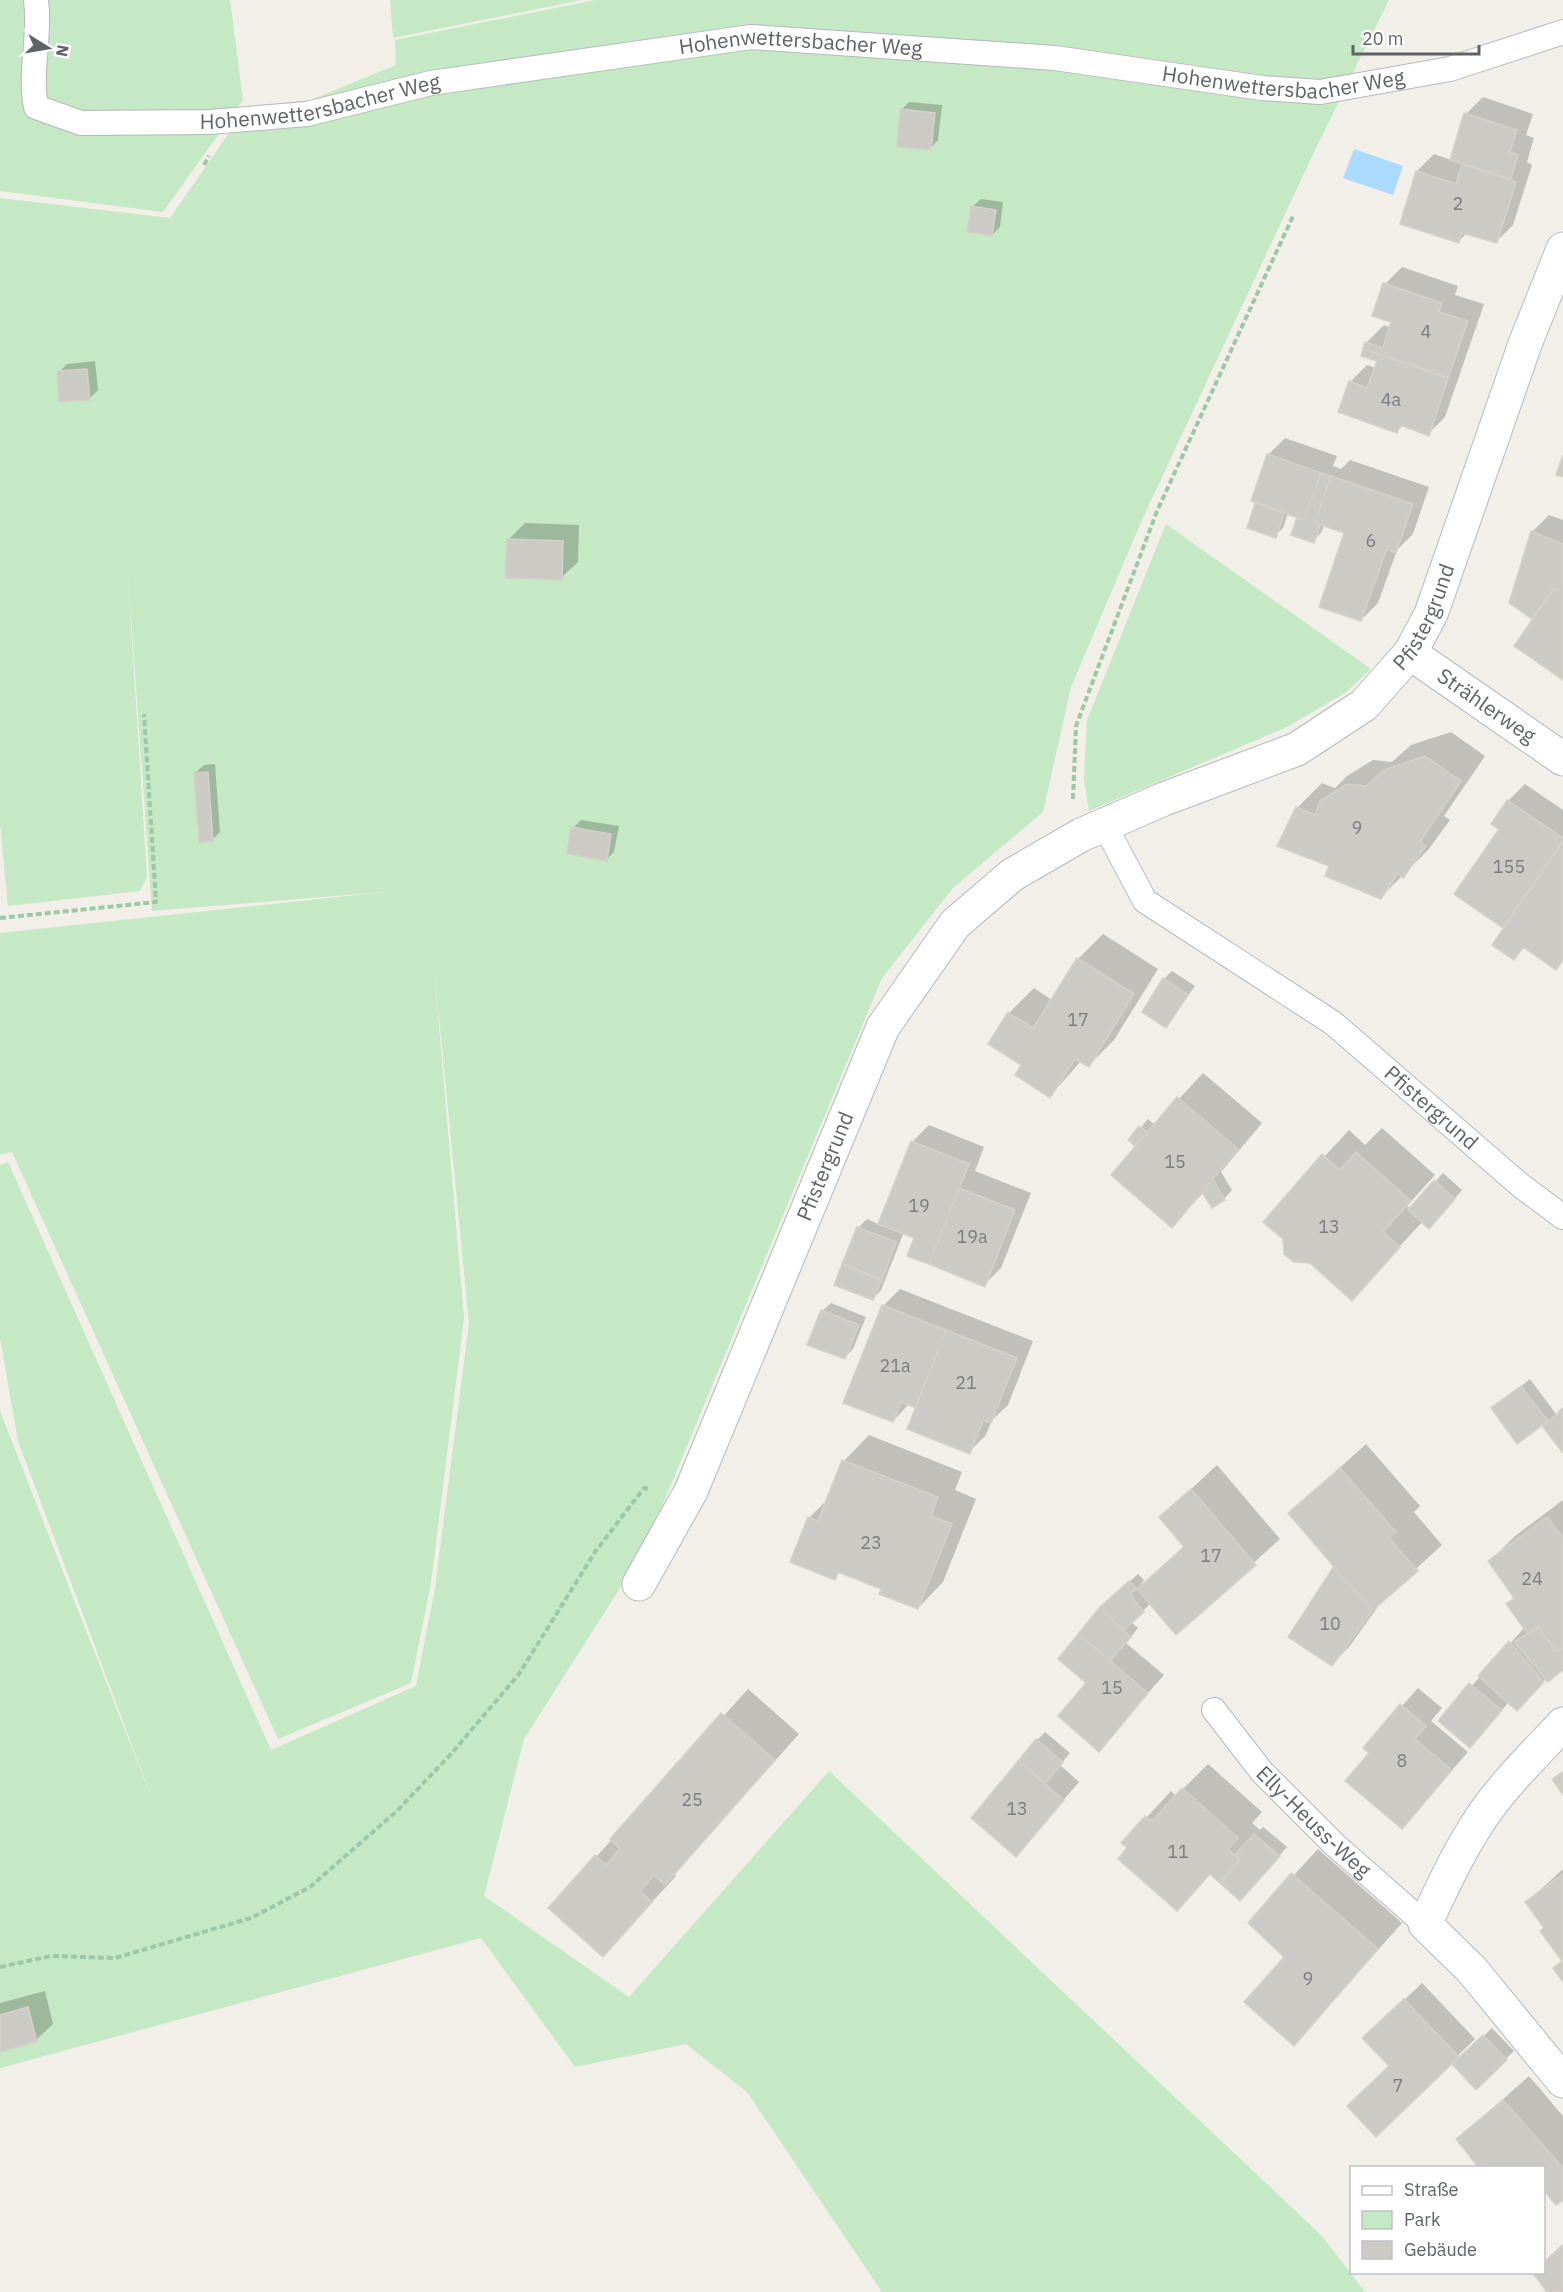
<svg xmlns="http://www.w3.org/2000/svg" width="1563" height="2292" viewBox="0 0 1563 2292" font-family="'IBM Plex Sans',sans-serif">
  <style>
    .green { fill: #c5e8c5 }
    .water { fill: #aadaff }
    .shadow { fill: #0003 }
    .building { fill: #cccac5; stroke: #d6d1c6; stroke-width: 1.5 }
    .lines { fill: none; stroke-linecap: round; stroke-linejoin: round }
    .service-casing { stroke: #b5b8bc; stroke-width: 26 }
    .minor-casing { stroke: #b5b8bc; stroke-width: 35 }
    .path { stroke: #9cc7a9; stroke-width: 4; stroke-dasharray: 6 3; stroke-linecap: butt }
    .service { stroke: #fff; stroke-width: 24 }
    .minor { stroke: #fff; stroke-width: 33 }
    .labels { text-anchor: middle; stroke-width: 5; stroke-linejoin: round; paint-order: stroke }
    .number-label { font-size: 18px; fill: #7a7d7f }
    .street-label { font-size: 21px; fill: #5f6368; stroke: #fff }
  </style>
  <rect width="100%" height="100%" fill="#f1efe8"/>
  <!-- green -->
  <g class="green">
    <path d="M 0,0 L 230,0 L 243,100 L 163,212 L 0,191 Z"/>
    <path d="M 390,0 L 582,0 L 393,38 Z"/>
    <path d="M 595,0 L 1389,0 L 1314,152 L 1142,520 L 1071,687 L 1043,812 L 953,888 L 882,978 L 652,1530 L 627,1577 L 524,1739 L 484,1896 L 629,1997 L 829,1771 L 1322,2236 L 1365,2292 L 882,2292 L 747,2092 L 686,2044 L 575,2067 L 481,1938 L 0,2068 L 0,1411 L 154,1804 L 18,1441 L 0,1338 L 0,1165 L 8,1162 L 271,1750 L 416,1686 L 435,1588 L 469,1323 L 434,967 L 464,1318 L 431,1583 L 411,1683 L 278,1739 L 12,1152 L 0,1155 L 0,933 L 384,892 L 152,911 L 127,560 L 147,877 L 140,891 L 8,906 L 0,823 L 0,198 L 170,218 L 247,107 L 311,100 L 396,65 L 395,40 Z"/>
    <path d="M 1166,524 L 1371,669 L 1345,693 L 1287,727 L 1089,811 L 1084,780 L 1087,720 Z"/>
  </g>
  <!-- water -->
  <path class="water" d="M 1354,149 L 1403,166 L 1393,195 L 1343,178 Z"/>
  <!-- shadow -->
  <g class="shadow">
    <path d="M 1483,97 L 1533,114 L 1526,135 L 1534,138 L 1527,162 L 1532,165 L 1513,225 L 1496,242 L 1467,233 L 1459,241 L 1417,171 L 1434,154 L 1451,160 L 1466,114 Z"/>
    <path d="M 909,102 L 942,105 L 938,140 L 930,149 L 901,110 Z"/>
    <path d="M 981,199 L 1003,202 L 1000,227 L 992,235 L 972,207 Z"/>
    <path d="M 1402,267 L 1458,286 L 1455,295 L 1484,304 L 1445,417 L 1428,434 L 1403,425 L 1397,432 L 1350,382 L 1367,365 L 1376,368 L 1378,361 L 1362,355 L 1367,342 L 1384,325 L 1391,328 L 1393,321 L 1385,284 Z"/>
    <path d="M 95,361 L 98,390 L 90,398 L 59,372 L 67,364 Z"/>
    <path d="M 1285,438 L 1337,456 L 1333,466 L 1341,469 L 1350,460 L 1429,487 L 1413,534 L 1397,550 L 1378,603 L 1361,620 L 1346,532 L 1324,525 L 1321,533 L 1313,541 L 1299,517 L 1288,513 L 1283,528 L 1275,536 L 1257,504 L 1268,455 Z"/>
    <path d="M 1549,515 L 1563,520 L 1563,678 L 1537,612 L 1532,532 Z"/>
    <path d="M 525,523 L 579,525 L 578,562 L 561,578 L 508,540 Z"/>
    <path d="M 1451,732 L 1485,756 L 1444,816 L 1450,820 L 1428,850 L 1380,898 L 1331,866 L 1297,808 L 1322,783 L 1335,788 L 1347,776 L 1373,760 L 1392,762 L 1411,745 Z"/>
    <path d="M 215,764 L 220,832 L 212,840 L 195,773 L 204,765 Z"/>
    <path d="M 1525,784 L 1563,810 L 1563,961 L 1556,968 L 1525,947 L 1514,958 L 1509,920 L 1503,926 L 1501,828 L 1493,823 L 1508,801 Z"/>
    <path d="M 581,820 L 619,826 L 614,852 L 606,860 L 573,828 Z"/>
    <path d="M 1103,934 L 1158,969 L 1114,1040 L 1089,1065 L 1081,1061 L 1050,1096 L 1023,1065 L 1009,1013 L 1034,988 L 1052,1000 L 1078,959 Z"/>
    <path d="M 1172,971 L 1195,986 L 1166,1026 L 1164,979 Z"/>
    <path d="M 1203,1073 L 1262,1123 L 1221,1172 L 1232,1190 L 1224,1199 L 1204,1192 L 1172,1226 L 1137,1146 L 1130,1140 L 1148,1119 L 1155,1125 Z"/>
    <path d="M 929,1125 L 984,1147 L 975,1171 L 1031,1193 L 1001,1268 L 984,1285 L 916,1238 L 904,1232 L 881,1290 L 873,1299 L 858,1228 L 867,1219 L 880,1225 L 912,1142 Z"/>
    <path d="M 1382,1128 L 1435,1175 L 1407,1206 L 1411,1209 L 1443,1173 L 1462,1190 L 1437,1219 L 1423,1221 L 1352,1298 L 1265,1221 L 1349,1130 L 1365,1145 Z"/>
    <path d="M 900,1289 L 1033,1341 L 1008,1405 L 992,1420 L 986,1435 L 969,1452 L 917,1407 L 909,1404 L 893,1421 L 883,1306 Z"/>
    <path d="M 831,1303 L 866,1317 L 853,1349 L 844,1358 L 822,1311 Z"/>
    <path d="M 1530,1379 L 1556,1414 L 1563,1407 L 1563,1450 L 1548,1420 L 1518,1442 L 1493,1408 Z"/>
    <path d="M 869,1435 L 962,1472 L 955,1490 L 976,1499 L 943,1582 L 918,1608 L 883,1588 L 841,1572 L 834,1578 L 809,1518 L 829,1498 L 844,1461 Z"/>
    <path d="M 1366,1444 L 1420,1506 L 1414,1512 L 1442,1545 L 1384,1598 L 1349,1647 L 1332,1664 L 1336,1566 L 1290,1513 Z"/>
    <path d="M 1217,1465 L 1280,1539 L 1176,1633 L 1151,1603 L 1131,1622 L 1138,1628 L 1126,1643 L 1164,1675 L 1099,1749 L 1088,1683 L 1060,1659 L 1110,1599 L 1138,1574 L 1144,1580 L 1138,1589 L 1185,1545 L 1161,1517 Z"/>
    <path d="M 1563,1500 L 1563,1668 L 1547,1678 L 1517,1709 L 1509,1702 L 1470,1746 L 1440,1721 L 1525,1627 L 1508,1604 L 1515,1597 L 1490,1561 L 1515,1536 Z"/>
    <path d="M 1418,1688 L 1442,1708 L 1431,1721 L 1468,1752 L 1402,1827 L 1371,1752 L 1365,1748 Z"/>
    <path d="M 748,1689 L 799,1734 L 674,1874 L 676,1876 L 603,1955 L 550,1908 Z"/>
    <path d="M 1045,1732 L 1070,1753 L 1060,1765 L 1079,1782 L 1016,1855 L 1037,1740 Z"/>
    <path d="M 1208,1764 L 1262,1812 L 1252,1823 L 1260,1830 L 1263,1827 L 1287,1847 L 1248,1891 L 1211,1873 L 1177,1909 L 1123,1843 L 1171,1791 L 1176,1796 Z"/>
    <path d="M 1318,1849 L 1402,1923 L 1294,2044 L 1286,1956 L 1250,1923 Z"/>
    <path d="M 1563,1869 L 1563,1960 L 1545,1927 L 1527,1902 Z"/>
    <path d="M 1422,1983 L 1475,2039 L 1376,2135 L 1390,2066 L 1381,2022 Z"/>
    <path d="M 45,1991 L 53,2024 L 36,2040 L 0,2051 L 0,2003 Z"/>
    <path d="M 1492,2028 L 1514,2051 L 1476,2087 L 1454,2064 Z"/>
    <path d="M 1529,2076 L 1563,2116 L 1563,2198 L 1556,2203 L 1544,2188 L 1544,2168 L 1458,2139 Z"/>
    <path d="M 1563,2244 L 1563,2292 L 1549,2292 L 1544,2261 Z"/>
  </g>
  <!-- building -->
  <g class="building">
    <path d="M 900,109 L 935,113 L 931,150 L 897,147 Z"/>
    <path d="M 1464,113 L 1517,130 L 1510,152 L 1518,155 L 1511,179 L 1450,160 Z"/>
    <path d="M 1462,164 L 1516,182 L 1497,243 L 1462,233 L 1459,243 L 1400,224 L 1416,171 L 1456,184 Z"/>
    <path d="M 971,206 L 996,210 L 992,236 L 967,232 Z"/>
    <path d="M 1383,283 L 1442,303 L 1439,312 L 1468,321 L 1448,378 L 1363,349 L 1365,342 L 1383,348 L 1391,322 L 1372,316 Z"/>
    <path d="M 1363,349 L 1448,378 L 1429,436 L 1400,425 L 1397,433 L 1338,412 L 1349,381 L 1367,388 L 1377,361 L 1361,356 Z"/>
    <path d="M 87,369 L 90,400 L 59,402 L 57,371 Z"/>
    <path d="M 1267,454 L 1321,473 L 1304,520 L 1251,501 Z"/>
    <path d="M 1563,455 L 1563,477 L 1556,475 Z"/>
    <path d="M 1321,473 L 1331,476 L 1315,523 L 1320,525 L 1314,543 L 1291,535 L 1297,517 L 1304,520 Z"/>
    <path d="M 1331,476 L 1413,504 L 1396,553 L 1387,549 L 1361,621 L 1319,607 L 1344,533 L 1315,523 Z"/>
    <path d="M 1255,503 L 1284,513 L 1276,538 L 1247,528 Z"/>
    <path d="M 1531,531 L 1563,544 L 1563,594 L 1554,588 L 1532,619 L 1509,603 Z"/>
    <path d="M 507,539 L 563,541 L 562,580 L 505,578 Z"/>
    <path d="M 1554,588 L 1563,594 L 1563,680 L 1514,646 Z"/>
    <path d="M 1425,756 L 1461,781 L 1420,842 L 1426,846 L 1403,878 L 1398,873 L 1381,899 L 1325,876 L 1329,866 L 1277,846 L 1296,807 L 1315,815 L 1320,801 L 1347,784 L 1366,786 L 1384,770 Z"/>
    <path d="M 208,772 L 213,841 L 199,843 L 194,773 Z"/>
    <path d="M 1507,800 L 1563,838 L 1563,841 L 1503,928 L 1454,894 L 1499,829 L 1491,824 Z"/>
    <path d="M 571,827 L 611,834 L 607,861 L 567,854 Z"/>
    <path d="M 1563,841 L 1563,960 L 1556,970 L 1523,947 L 1514,960 L 1492,945 Z"/>
    <path d="M 1077,958 L 1134,994 L 1089,1067 L 1075,1059 L 1050,1098 L 1015,1075 L 1021,1065 L 988,1044 L 1008,1012 L 1033,1028 Z"/>
    <path d="M 1163,978 L 1188,995 L 1166,1028 L 1142,1012 Z"/>
    <path d="M 1177,1097 L 1238,1149 L 1172,1228 L 1111,1175 Z"/>
    <path d="M 1139,1126 L 1147,1132 L 1135,1146 L 1128,1140 Z"/>
    <path d="M 911,1141 L 969,1164 L 929,1264 L 907,1256 L 914,1238 L 878,1224 Z"/>
    <path d="M 1356,1152 L 1411,1201 L 1383,1232 L 1400,1247 L 1352,1301 L 1310,1263 L 1294,1262 L 1284,1254 L 1283,1239 L 1263,1222 L 1322,1154 L 1340,1170 Z"/>
    <path d="M 1213,1179 L 1225,1200 L 1212,1208 L 1202,1192 Z"/>
    <path d="M 1434,1180 L 1455,1199 L 1429,1229 L 1408,1210 Z"/>
    <path d="M 959,1188 L 1015,1210 L 985,1287 L 929,1264 Z"/>
    <path d="M 857,1227 L 896,1242 L 882,1280 L 842,1264 Z"/>
    <path d="M 842,1264 L 882,1280 L 873,1300 L 834,1285 Z"/>
    <path d="M 882,1305 L 946,1330 L 916,1408 L 901,1402 L 893,1422 L 843,1403 Z"/>
    <path d="M 821,1310 L 859,1325 L 845,1359 L 807,1345 Z"/>
    <path d="M 946,1330 L 1017,1358 L 991,1423 L 983,1420 L 970,1454 L 907,1429 Z"/>
    <path d="M 1521,1386 L 1548,1421 L 1517,1444 L 1491,1408 Z"/>
    <path d="M 1563,1410 L 1563,1453 L 1542,1426 Z"/>
    <path d="M 842,1460 L 938,1497 L 931,1516 L 952,1524 L 918,1609 L 879,1594 L 881,1589 L 838,1572 L 835,1580 L 790,1562 L 808,1517 L 818,1521 Z"/>
    <path d="M 1340,1468 L 1396,1532 L 1389,1538 L 1418,1571 L 1372,1611 L 1288,1513 Z"/>
    <path d="M 1191,1489 L 1256,1565 L 1176,1635 L 1137,1589 L 1184,1547 L 1159,1517 Z"/>
    <path d="M 1547,1517 L 1563,1538 L 1563,1648 L 1556,1652 L 1538,1627 L 1528,1634 L 1506,1604 L 1514,1598 L 1488,1561 Z"/>
    <path d="M 1334,1566 L 1372,1611 L 1332,1666 L 1288,1637 Z"/>
    <path d="M 1129,1581 L 1137,1589 L 1130,1594 L 1144,1612 L 1124,1630 L 1100,1607 Z"/>
    <path d="M 1100,1607 L 1131,1637 L 1110,1661 L 1078,1634 Z"/>
    <path d="M 1538,1627 L 1556,1652 L 1563,1648 L 1563,1670 L 1548,1682 L 1514,1642 Z"/>
    <path d="M 1078,1634 L 1148,1693 L 1099,1752 L 1058,1716 L 1086,1683 L 1058,1659 Z"/>
    <path d="M 1509,1641 L 1544,1682 L 1517,1711 L 1478,1676 Z"/>
    <path d="M 1469,1683 L 1502,1710 L 1470,1748 L 1438,1721 Z"/>
    <path d="M 1400,1704 L 1426,1726 L 1415,1739 L 1452,1770 L 1402,1829 L 1345,1781 L 1369,1753 L 1363,1748 Z"/>
    <path d="M 721,1713 L 775,1760 L 665,1885 L 654,1875 L 640,1891 L 652,1902 L 603,1957 L 548,1908 L 595,1855 L 606,1865 L 620,1849 L 610,1839 Z"/>
    <path d="M 1036,1739 L 1063,1762 L 1045,1784 L 1018,1761 Z"/>
    <path d="M 1018,1761 L 1064,1800 L 1016,1857 L 971,1818 Z"/>
    <path d="M 1563,1772 L 1563,1795 L 1552,1779 Z"/>
    <path d="M 1182,1788 L 1238,1838 L 1228,1849 L 1240,1860 L 1220,1883 L 1210,1874 L 1177,1911 L 1118,1859 L 1127,1848 L 1121,1843 L 1145,1816 L 1152,1821 Z"/>
    <path d="M 1254,1834 L 1280,1856 L 1240,1901 L 1220,1883 L 1240,1860 L 1235,1855 Z"/>
    <path d="M 1291,1873 L 1378,1949 L 1294,2046 L 1244,2002 L 1284,1957 L 1248,1923 Z"/>
    <path d="M 1563,1874 L 1563,1982 L 1553,1968 L 1562,1961 L 1540,1931 L 1544,1928 L 1525,1902 Z"/>
    <path d="M 1404,1999 L 1459,2057 L 1376,2137 L 1347,2106 L 1389,2066 L 1362,2038 Z"/>
    <path d="M 28,2007 L 37,2042 L 0,2052 L 0,2015 Z"/>
    <path d="M 1483,2035 L 1507,2060 L 1476,2090 L 1452,2064 Z"/>
    <path d="M 1503,2100 L 1563,2168 L 1563,2200 L 1556,2205 L 1544,2191 L 1544,2168 L 1479,2168 L 1456,2139 Z"/>
    <path d="M 1563,2246 L 1563,2292 L 1547,2292 L 1532,2272 L 1544,2272 L 1544,2262 Z"/>
  </g>
  <g class="lines">
    <defs>
      <g id="service">
        <path id="s1" d="M 36,0 C 41,36 29,71 36,107 L 81,123 L 210,122 L 307,114 L 431,83 L 751,37 L 1055,58 L 1262,88 L 1320,92 L 1450,69 L 1563,32"/>
        <path id="s2" d="M 1104,824 L 1145,901 L 1333,1023 L 1520,1185 L 1563,1217"/>
        <path id="s3" d="M 1214,1710 L 1262,1772 L 1335,1845 L 1425,1924"/>
      </g>
      <g id="minor">
        <path id="s4" d="M 1410,653 L 1563,759"/>
        <path id="s5" d="M 639,1584 L 691,1491 L 883,1027 L 955,924 L 1012,875 L 1081,835 L 1164,799 L 1297,749 L 1364,705 L 1410,653 L 1431,614 L 1525,344 L 1563,249"/>
        <path d="M 1563,1724 C 1535,1754 1504,1784 1481,1818 C 1459,1851 1442,1888 1425,1924 L 1472,1970 L 1563,2081"/>
      </g>
    </defs>
    <!-- service casing -->
    <use href="#service" class="service-casing"/>
    <!-- minor casing -->
    <use href="#minor" class="minor-casing"/>
    <!-- path -->
    <g class="path">
      <path d="M 204,165 L 209,156"/>
      <path d="M 1073,799 L 1076,726 L 1157,511 L 1293,216"/>
      <path d="M 0,918 L 156,902 L 144,714"/>
      <path d="M 0,1967 L 51,1956 L 115,1958 L 251,1918 L 310,1887 L 397,1811 L 451,1754 L 519,1674 L 595,1552 L 644,1488 L 649,1489"/>
    </g>
    <!-- service -->
    <use href="#service" class="service"/>
    <!-- minor -->
    <use href="#minor" class="minor"/>
  </g>
  <g class="labels">
    <!-- number labels -->
    <g class="number-label">
      <text x="1458" y="210">2</text>
      <text x="1426" y="338">4</text>
      <text x="1391" y="406">4a</text>
      <text x="1371" y="547">6</text>
      <text x="1357" y="834">9</text>
      <text x="1509" y="873">155</text>
      <text x="1078" y="1026">17</text>
      <text x="1175" y="1168">15</text>
      <text x="919" y="1212">19</text>
      <text x="1329" y="1233">13</text>
      <text x="972" y="1243">19a</text>
      <text x="895" y="1372">21a</text>
      <text x="966" y="1389">21</text>
      <text x="871" y="1549">23</text>
      <text x="1211" y="1562">17</text>
      <text x="1532" y="1585">24</text>
      <text x="1330" y="1630">10</text>
      <text x="1112" y="1694">15</text>
      <text x="1402" y="1767">8</text>
      <text x="692" y="1806">25</text>
      <text x="1017" y="1815">13</text>
      <text x="1178" y="1858">11</text>
      <text x="1308" y="1985">9</text>
      <text x="1398" y="2092">7</text>
    </g>
    <!-- street labels -->
    <g class="street-label">
      <text dy="7" stroke="none"><textPath href="#s1" startOffset="882">Hohenwettersbacher Weg</textPath></text>
      <text dy="7" stroke="none"><textPath href="#s1" startOffset="1368">Hohenwettersbacher Weg</textPath></text>
      <text dy="7" stroke="none"><textPath href="#s1" startOffset="396">Hohenwettersbacher Weg</textPath></text>
      <text dy="7" stroke="none"><textPath href="#s5" startOffset="1310">Pfistergrund</textPath></text>
      <text dy="7" stroke="none"><textPath href="#s4" startOffset="93">Strählerweg</textPath></text>
      <text dy="7" stroke="none"><textPath href="#s2" startOffset="441">Pfistergrund</textPath></text>
      <text dy="7" stroke="none"><textPath href="#s5" startOffset="458">Pfistergrund</textPath></text>
      <text dy="7" stroke="none"><textPath href="#s3" startOffset="150">Elly-Heuss-Weg</textPath></text>
    </g>
  </g>
  <!-- legend -->
  <rect x="1350" y="2166" width="195" height="108" fill="#ffffff" stroke="#bfc1c3" stroke-width="1.5"/>
  <rect x="1362" y="2186" width="30" height="9" fill="#ffffff" stroke="#bfc1c3" stroke-width="1.5"/>
  <text x="1404" y="2196" font-size="18" fill="#5f6368">Straße</text>
  <rect x="1362" y="2211" width="30" height="18" fill="#c5e8c5" stroke="#bfc1c3" stroke-width="1.5"/>
  <text x="1404" y="2226" font-size="18" fill="#5f6368">Park</text>
  <rect x="1362" y="2241" width="30" height="18" fill="#cccac5" stroke="#bfc1c3" stroke-width="1.5"/>
  <text x="1404" y="2256" font-size="18" fill="#5f6368">Gebäude</text>
  <!-- north arrow -->
  <g transform="translate(48 48) rotate(101)" stroke="#ffffff" stroke-width="4.5" paint-order="stroke">
  <path d="M0-4.5L10 22L0 15L-10 22Z" fill="#5f6368"/>
  <text y="-9" font-size="16" font-weight="bold" text-anchor="middle" fill="#5f6368">N</text>
  </g>
  <!-- scale -->
  <path d="M1353 45v9h126v-9" fill="none" stroke="#5f6368" stroke-width="3"/>
  <text x="1362" y="45" font-size="18" fill="#5f6368" stroke="#ffffff" stroke-width="4.5" paint-order="stroke">20 m</text>
</svg>
